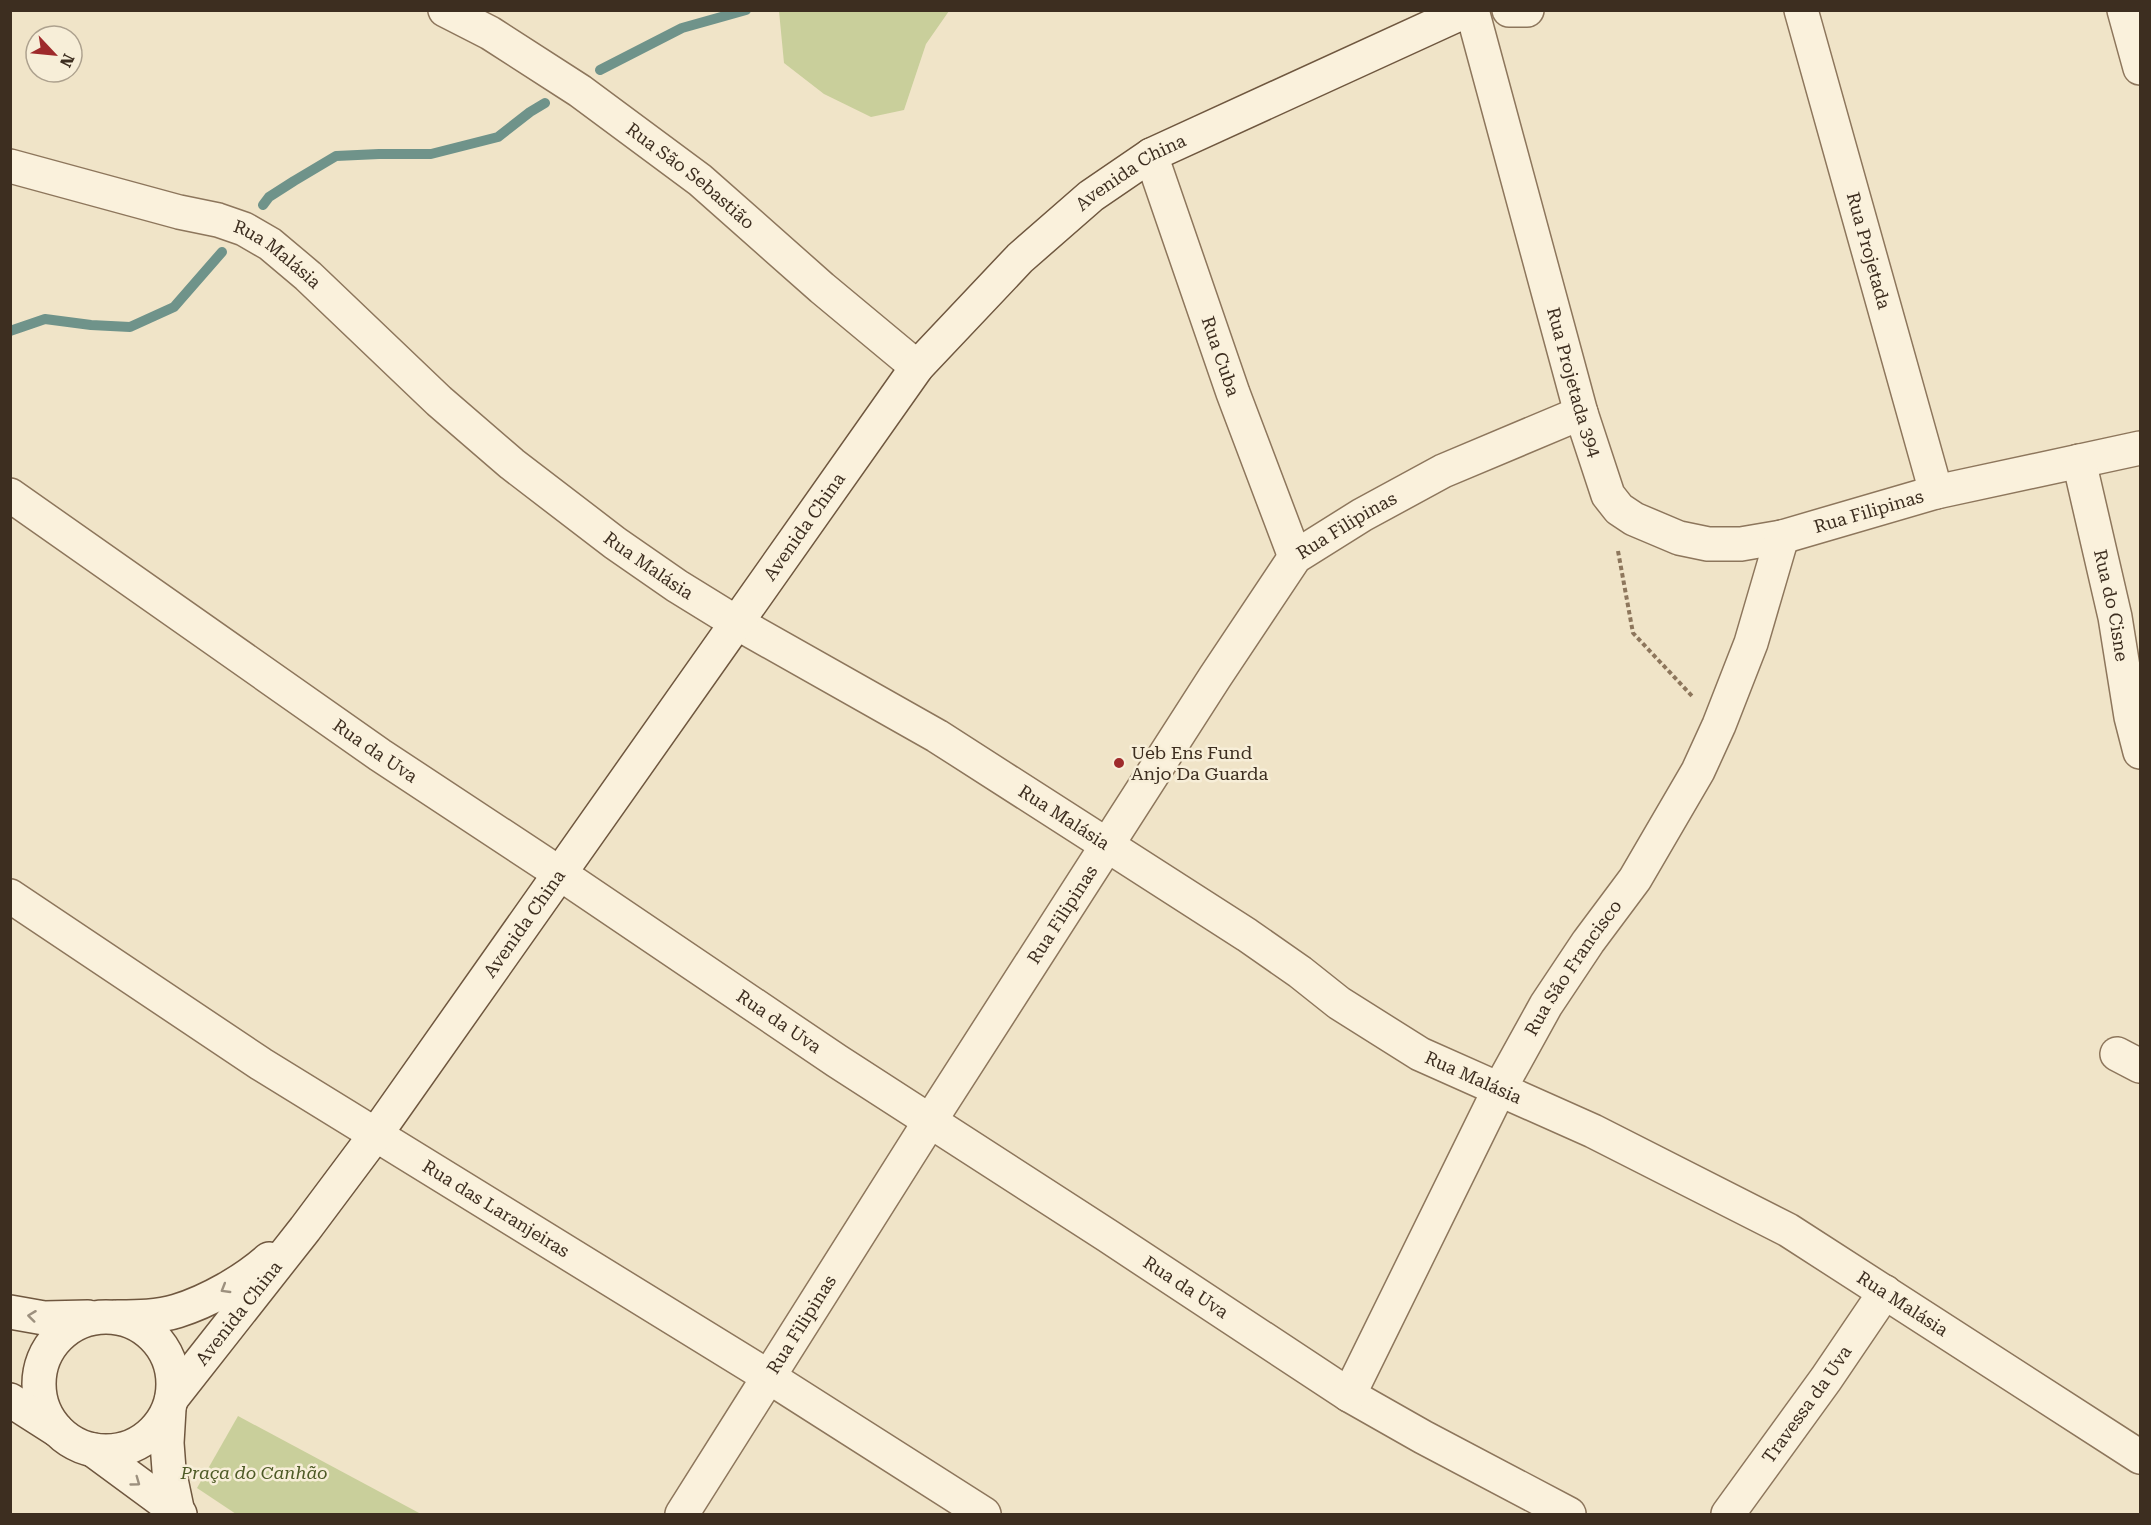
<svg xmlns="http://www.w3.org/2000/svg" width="2151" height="1525" viewBox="0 0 2151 1525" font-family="'Roboto Serif',serif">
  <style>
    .green { fill: #c9cf9b }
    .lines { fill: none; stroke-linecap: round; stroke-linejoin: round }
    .stream { stroke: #6f938a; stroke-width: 10 }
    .street-casing { stroke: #8d765c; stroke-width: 36 }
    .secondary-casing { stroke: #6f573f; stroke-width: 36 }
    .path { stroke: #8d765c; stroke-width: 4; stroke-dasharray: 4.5 3; stroke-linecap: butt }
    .street { stroke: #faf1dc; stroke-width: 33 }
    .secondary { stroke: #faf1dc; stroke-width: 33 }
    .oneway { stroke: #9c907e }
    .poi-dot { fill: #9e2a2b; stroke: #f7eed8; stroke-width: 2 }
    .labels { text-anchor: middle; stroke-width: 5; stroke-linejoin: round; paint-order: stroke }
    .street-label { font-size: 18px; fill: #3d2e20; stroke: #f7eed8 }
    .poi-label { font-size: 18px; fill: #3d2e20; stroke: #f7eed8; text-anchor: start }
    .park-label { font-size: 18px; font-style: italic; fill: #4d5a26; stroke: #f7eed8 }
  </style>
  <rect width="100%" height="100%" fill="#f0e4c8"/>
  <!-- green -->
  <g class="green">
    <path d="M 779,11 L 779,10 L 949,11 L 926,44 L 904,110 L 871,117 L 824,94 L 784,63 Z"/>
    <path d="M 238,1416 L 421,1514 L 236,1514 L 197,1488 Z"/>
  </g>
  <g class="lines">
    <!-- stream -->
    <g class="stream">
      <path d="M 600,70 L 682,28 L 746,10"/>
      <path d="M 263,205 L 269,197 L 294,181 L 336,156 L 379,154 L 431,154 L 498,137 L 530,112 L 545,103"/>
      <path d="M 10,331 L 45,319 L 91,325 L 130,327 L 174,307 L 222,252"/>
    </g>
    <defs>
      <g id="street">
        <path id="s1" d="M 445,10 L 490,33 L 580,91 L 700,180 L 822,288 L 917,367"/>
        <path id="s2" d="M 1472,10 L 1581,413 L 1608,495 L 1619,509 L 1634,519 L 1679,538 L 1708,544 L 1741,544 L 1782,537 L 1936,492 L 2140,448"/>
        <path d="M 1509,10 L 1527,10"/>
        <path id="s3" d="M 1801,10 L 1936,492"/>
        <path d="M 2124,10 L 2140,68"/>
        <path id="s4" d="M 1151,155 L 1233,393 L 1295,557"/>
        <path id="s5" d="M 10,166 L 179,212 L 218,220 L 244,229 L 270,244 L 308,276 L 439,401 L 512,464 L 615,543 L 677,586 L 737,623 L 937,736 L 1247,935 L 1300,972 L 1339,1003 L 1420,1054 L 1593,1131 L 1788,1230 L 2140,1457"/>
        <path id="s6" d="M 2079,461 L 2115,617 L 2131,717 L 2140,752"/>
        <path id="s7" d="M 10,495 L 380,755 L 559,873 L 837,1061 L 1108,1236 L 1349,1395 L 1423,1437 L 1569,1514"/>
        <path id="s8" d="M 10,896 L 261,1064 L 769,1377 L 984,1514"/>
        <path d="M 2117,1054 L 2140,1066"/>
        <path id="s9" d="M 1349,1395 L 1499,1090 L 1546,1005 L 1588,942 L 1635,879 L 1698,771 L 1719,725 L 1751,643 L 1782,537"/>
        <path id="s10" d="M 682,1514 L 930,1121 L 1215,677 L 1295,557 L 1362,515 L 1443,471 L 1581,413"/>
        <path id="s11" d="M 1728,1514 L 1826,1379 L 1885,1292"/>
      </g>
      <g id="secondary">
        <path d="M 10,1312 L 44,1318 L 88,1317"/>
        <circle cx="106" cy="1384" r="67"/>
        <path d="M 117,1317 C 137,1317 158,1317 177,1311 C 209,1301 244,1281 269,1259"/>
        <path id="s12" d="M 172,1398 L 305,1229 L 376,1134 L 917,367 L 1020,258 L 1091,196 L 1151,155 L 1468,10"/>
        <path d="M 10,1400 L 57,1430"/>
        <path d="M 169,1409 L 167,1443 L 169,1470 L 178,1513"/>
        <path d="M 93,1450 L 180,1514"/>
      </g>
    </defs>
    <!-- street casing -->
    <use href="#street" class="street-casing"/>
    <!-- secondary casing -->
    <use href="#secondary" class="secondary-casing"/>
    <!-- path -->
    <path class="path" d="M 1618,551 L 1633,633 L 1692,696"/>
    <!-- street -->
    <use href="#street" class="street"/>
    <!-- secondary -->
    <use href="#secondary" class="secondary"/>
  </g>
  <!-- one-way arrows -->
  <defs><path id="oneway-chevron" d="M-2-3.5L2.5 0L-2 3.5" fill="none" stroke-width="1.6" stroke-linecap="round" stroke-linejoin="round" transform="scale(1.5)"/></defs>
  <g class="oneway">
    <use href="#oneway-chevron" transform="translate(225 1289) rotate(149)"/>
    <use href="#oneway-chevron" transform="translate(32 1316) rotate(-173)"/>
    <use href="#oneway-chevron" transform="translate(136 1482) rotate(36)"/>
  </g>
  <!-- markers -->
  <circle class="poi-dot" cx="1119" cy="763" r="6"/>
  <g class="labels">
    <!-- street labels -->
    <g class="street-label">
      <text dy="6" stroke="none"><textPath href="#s12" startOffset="1563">Avenida China</textPath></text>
      <text dy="6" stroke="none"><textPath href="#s1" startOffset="297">Rua São Sebastião</textPath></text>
      <text dy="6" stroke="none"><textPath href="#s3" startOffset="250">Rua Projetada</textPath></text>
      <text dy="6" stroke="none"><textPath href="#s5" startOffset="284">Rua Malásia</textPath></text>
      <text dy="6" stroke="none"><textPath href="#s4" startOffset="213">Rua Cuba</textPath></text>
      <text dy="6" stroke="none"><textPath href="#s2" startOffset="386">Rua Projetada 394</textPath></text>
      <text dy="6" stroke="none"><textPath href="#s2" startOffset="783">Rua Filipinas</textPath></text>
      <text dy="6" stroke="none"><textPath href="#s12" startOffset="1077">Avenida China</textPath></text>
      <text dy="6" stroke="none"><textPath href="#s10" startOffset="1197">Rua Filipinas</textPath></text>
      <text dy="6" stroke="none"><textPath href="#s5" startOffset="770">Rua Malásia</textPath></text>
      <text dy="6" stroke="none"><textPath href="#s6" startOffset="148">Rua do Cisne</textPath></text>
      <text dy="6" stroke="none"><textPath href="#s7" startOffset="446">Rua da Uva</textPath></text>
      <text dy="6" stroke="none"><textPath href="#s5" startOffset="1256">Rua Malásia</textPath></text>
      <text dy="6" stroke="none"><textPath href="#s10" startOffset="710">Rua Filipinas</textPath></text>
      <text dy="6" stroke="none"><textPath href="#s12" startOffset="591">Avenida China</textPath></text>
      <text dy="6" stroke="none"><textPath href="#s9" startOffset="483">Rua São Francisco</textPath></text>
      <text dy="6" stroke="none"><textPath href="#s7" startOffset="932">Rua da Uva</textPath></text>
      <text dy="6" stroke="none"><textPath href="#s5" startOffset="1742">Rua Malásia</textPath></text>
      <text dy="6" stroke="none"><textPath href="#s8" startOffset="578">Rua das Laranjeiras</textPath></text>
      <text dy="6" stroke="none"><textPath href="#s7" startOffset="1418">Rua da Uva</textPath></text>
      <text dy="6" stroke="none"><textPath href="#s5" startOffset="2228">Rua Malásia</textPath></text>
      <text dy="6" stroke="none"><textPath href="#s12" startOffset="108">Avenida China</textPath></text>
      <text dy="6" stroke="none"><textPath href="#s10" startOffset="224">Rua Filipinas</textPath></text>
      <text dy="6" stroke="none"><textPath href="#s11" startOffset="135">Travessa da Uva</textPath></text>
    </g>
    <!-- poi labels -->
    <g class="poi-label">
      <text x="1131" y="759">Ueb Ens Fund<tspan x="1131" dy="21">Anjo Da Guarda</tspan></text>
    </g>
    <!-- park labels -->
    <g class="park-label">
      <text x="254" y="1479">Praça do Canhão</text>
    </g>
  </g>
  <!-- border -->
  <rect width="2151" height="1525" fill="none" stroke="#3d2e20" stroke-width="24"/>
  <!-- north arrow -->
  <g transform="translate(54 54) rotate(116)"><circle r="28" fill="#f7eed8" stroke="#ada18e" stroke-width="1.5"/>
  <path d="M0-4.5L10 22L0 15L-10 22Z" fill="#9e2a2b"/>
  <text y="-9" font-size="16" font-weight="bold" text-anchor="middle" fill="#3d2e20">N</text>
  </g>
</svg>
